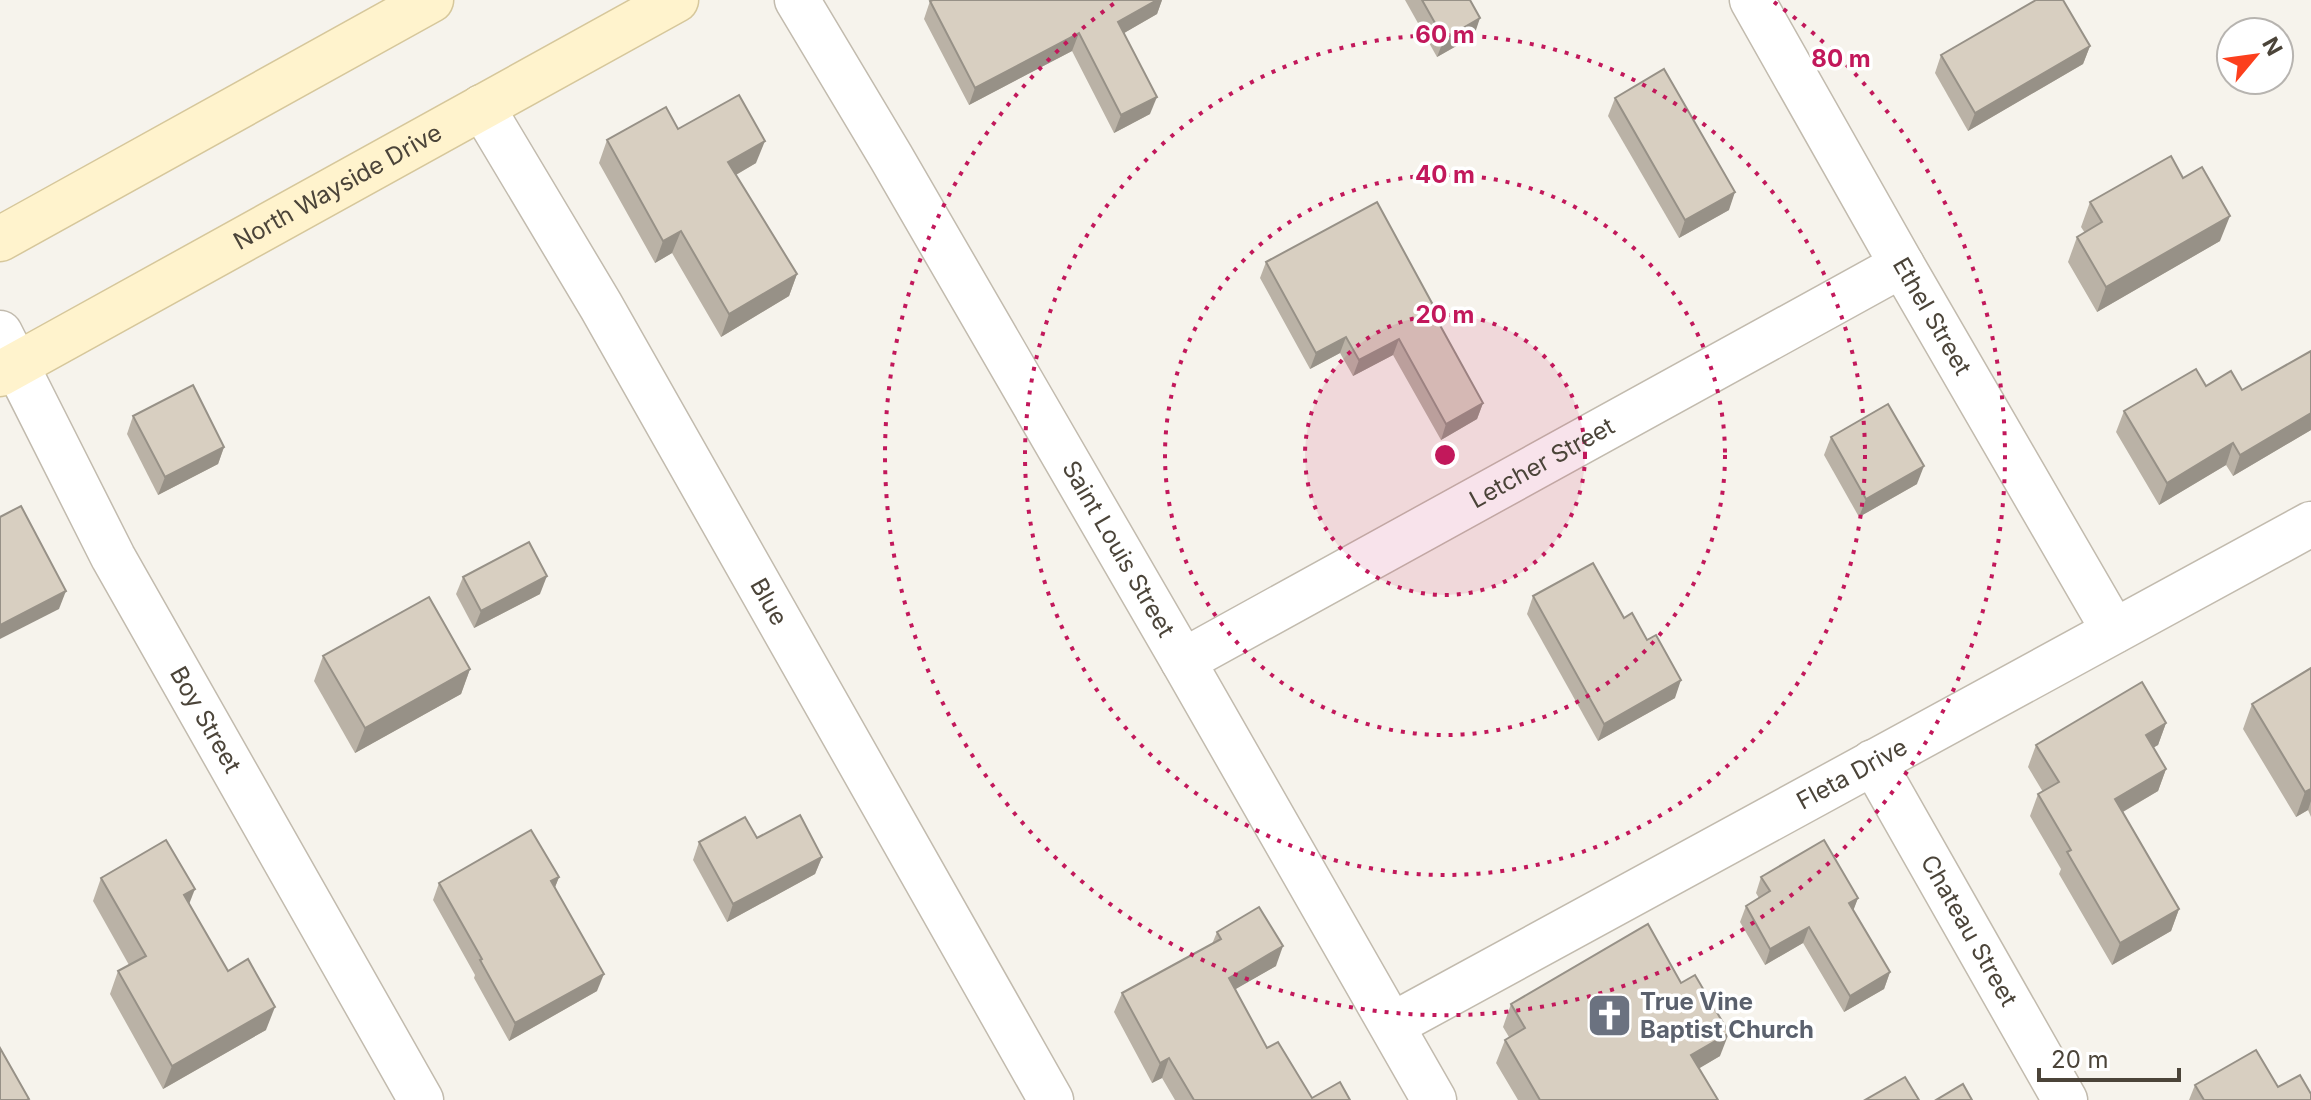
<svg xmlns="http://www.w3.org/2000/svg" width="2311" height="1100" viewBox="0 0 2311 1100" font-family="Inter,sans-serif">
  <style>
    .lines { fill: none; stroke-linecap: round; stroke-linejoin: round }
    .minor-casing { stroke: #c2bbae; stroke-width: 47 }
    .secondary-casing { stroke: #d6c79b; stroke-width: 47 }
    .minor { stroke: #fff; stroke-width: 44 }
    .secondary { stroke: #fff3cd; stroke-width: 44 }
    .wall { fill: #bab2a6 }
    .shaded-wall { fill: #979187 }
    .building { fill: #d8cfc1; stroke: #979187; stroke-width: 2 }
    .ring { fill: none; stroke: #c2185b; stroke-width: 4; stroke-dasharray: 4 8 }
    .labels { text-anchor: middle; stroke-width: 7; stroke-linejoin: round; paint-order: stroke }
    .street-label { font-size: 24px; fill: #4b4439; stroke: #fff }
    .worship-label { font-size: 24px; font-weight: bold; fill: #5b616d; stroke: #fff; text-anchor: start }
    .centre { fill: #c2185b; stroke: #fff; stroke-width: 4 }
    .ring-label { font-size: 24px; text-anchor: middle; font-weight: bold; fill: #c2185b; stroke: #fff; stroke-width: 7; stroke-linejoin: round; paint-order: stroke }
  </style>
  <rect width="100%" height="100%" fill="#f6f3ec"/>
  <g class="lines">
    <defs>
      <g id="minor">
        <path id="s1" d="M 797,0 L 891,157 L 1183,661 L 1434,1100"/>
        <path id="s2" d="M 1752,0 L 1902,265 L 2114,631"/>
        <path id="s3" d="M 482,107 L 601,306 L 1051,1100"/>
        <path id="s4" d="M 0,333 L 113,557 L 421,1100"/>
        <path id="s5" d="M 1183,661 L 1902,265"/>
        <path id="s6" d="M 1873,762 L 2065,1100"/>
        <path id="s7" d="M 1392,1025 L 2311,524"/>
      </g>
      <g id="secondary">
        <path d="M 0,239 L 431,0"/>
        <path id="s8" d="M 0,374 L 676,0"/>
      </g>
    </defs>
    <!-- minor casing -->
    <use href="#minor" class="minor-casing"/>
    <!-- secondary casing -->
    <use href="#secondary" class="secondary-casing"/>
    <!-- minor -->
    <use href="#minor" class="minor"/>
    <!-- secondary -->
    <use href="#secondary" class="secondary"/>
  </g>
  <!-- wall -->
  <g class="wall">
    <path d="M 933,0 L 1162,0 L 1157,14 L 1124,33 L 1150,114 L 1114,133 L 1072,51 L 969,105 L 924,19 L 930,1 Z"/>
    <path d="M 1405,0 L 1470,0 L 1474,36 L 1437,57 Z"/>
    <path d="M 2090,46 L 2083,64 L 1968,131 L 1935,73 L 1941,55 Z"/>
    <path d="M 1615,98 L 1729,210 L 1679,238 L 1608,116 Z"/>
    <path d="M 678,129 L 756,163 L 736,175 L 797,274 L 789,296 L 721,337 L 672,253 L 655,263 L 599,163 L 607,140 Z"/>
    <path d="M 2183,178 L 2220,241 L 2097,312 L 2068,262 L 2077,237 L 2085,233 L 2081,227 L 2090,202 Z"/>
    <path d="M 1266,262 L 1439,316 L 1437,321 L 1483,403 L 1477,419 L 1441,440 L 1393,355 L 1353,376 L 1340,353 L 1310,369 L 1260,278 Z"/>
    <path d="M 2311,351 L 2311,430 L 2233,476 L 2226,465 L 2159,505 L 2116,432 L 2124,411 L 2206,386 L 2242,390 Z"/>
    <path d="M 133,416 L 224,447 L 218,464 L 158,495 L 127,434 Z"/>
    <path d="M 1831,437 L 1917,484 L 1859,517 L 1824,455 Z"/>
    <path d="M 463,577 L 540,594 L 474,628 L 456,594 Z"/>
    <path d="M 1533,596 L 1624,618 L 1675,698 L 1598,741 L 1527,614 Z"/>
    <path d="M 323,656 L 470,669 L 461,694 L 355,753 L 314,681 Z"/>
    <path d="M 2311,668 L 2311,817 L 2308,810 L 2296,817 L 2243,729 L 2252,704 Z"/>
    <path d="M 2166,723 L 2158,745 L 2153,747 L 2166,769 L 2158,791 L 2123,812 L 2179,909 L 2171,931 L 2112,965 L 2059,874 L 2061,869 L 2030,816 L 2038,794 L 2043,792 L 2028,767 L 2036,745 Z"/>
    <path d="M 757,838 L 822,857 L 815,874 L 727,922 L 693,860 L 699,842 Z"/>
    <path d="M 559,877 L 555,887 L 597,991 L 509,1041 L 474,978 L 475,975 L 433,900 L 439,883 Z"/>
    <path d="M 1761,877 L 1858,898 L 1853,910 L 1890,972 L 1884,989 L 1844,1012 L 1803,943 L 1765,965 L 1740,922 L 1746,906 L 1759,898 L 1756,893 Z"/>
    <path d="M 101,878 L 189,903 L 228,971 L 266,1030 L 163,1089 L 110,994 L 118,971 L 129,965 L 93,901 Z"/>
    <path d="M 1217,932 L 1276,966 L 1235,989 L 1267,1048 L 1312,1098 L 1350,1100 L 1175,1100 L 1162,1078 L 1152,1083 L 1114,1012 L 1122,993 L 1212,944 Z"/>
    <path d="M 1511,1004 L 1720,1056 L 1699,1068 L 1718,1100 L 1518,1100 L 1496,1063 L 1505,1040 L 1509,1037 L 1503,1027 Z"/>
    <path d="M 2195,1085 L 2278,1087 L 2311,1100 L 2189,1100 Z"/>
  </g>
  <!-- shaded-wall -->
  <g class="shaded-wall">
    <path d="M 1157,0 L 1162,0 L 1157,14 L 1112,40 L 1118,22 Z"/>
    <path d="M 1480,18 L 1474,36 L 1437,57 L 1444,39 Z"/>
    <path d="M 1079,33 L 1072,51 L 969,105 L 975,88 Z"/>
    <path d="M 2090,46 L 2083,64 L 1968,131 L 1975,113 Z"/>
    <path d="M 1157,97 L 1150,114 L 1114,133 L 1121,115 Z"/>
    <path d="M 765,141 L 756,163 L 720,184 L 728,162 Z"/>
    <path d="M 1735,192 L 1729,210 L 1679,238 L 1685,220 Z"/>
    <path d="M 2230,216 L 2220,241 L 2097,312 L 2106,287 Z"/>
    <path d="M 681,231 L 672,253 L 655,263 L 663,241 Z"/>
    <path d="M 797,274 L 789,296 L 721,337 L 729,314 Z"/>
    <path d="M 1346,337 L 1340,353 L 1310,369 L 1316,353 Z"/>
    <path d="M 1399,339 L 1393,355 L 1353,376 L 1359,360 Z"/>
    <path d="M 1483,403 L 1477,419 L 1441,440 L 1446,424 Z"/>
    <path d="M 2311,413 L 2311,430 L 2233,476 L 2240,455 Z"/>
    <path d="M 2233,443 L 2226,465 L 2159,505 L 2167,483 Z"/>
    <path d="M 224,447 L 218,464 L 158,495 L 165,477 Z"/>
    <path d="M 1924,466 L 1917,484 L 1859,517 L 1866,499 Z"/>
    <path d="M 547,576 L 540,594 L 474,628 L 481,611 Z"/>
    <path d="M 66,591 L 59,609 L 0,639 L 0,625 Z"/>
    <path d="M 470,669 L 461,694 L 355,753 L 365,728 Z"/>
    <path d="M 1681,680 L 1675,698 L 1598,741 L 1604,724 Z"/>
    <path d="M 2166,723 L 2158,745 L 2138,757 L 2146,735 Z"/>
    <path d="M 2166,769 L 2158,791 L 2107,821 L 2115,799 Z"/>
    <path d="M 2311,789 L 2311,801 L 2308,810 L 2296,817 L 2305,792 Z"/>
    <path d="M 822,857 L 815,874 L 727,922 L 733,904 Z"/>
    <path d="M 559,877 L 552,895 L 551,881 Z"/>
    <path d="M 195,889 L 186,912 L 184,895 Z"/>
    <path d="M 1858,898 L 1852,914 L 1849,903 Z"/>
    <path d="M 2179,909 L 2171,931 L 2112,965 L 2120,943 Z"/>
    <path d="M 1809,927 L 1803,943 L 1765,965 L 1770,949 Z"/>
    <path d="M 1283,946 L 1276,966 L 1222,997 L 1229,978 Z"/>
    <path d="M 1890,972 L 1884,989 L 1844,1012 L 1850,996 Z"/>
    <path d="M 604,974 L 597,991 L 509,1041 L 515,1023 Z"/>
    <path d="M 275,1007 L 266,1030 L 163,1089 L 172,1066 Z"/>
    <path d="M 1729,1033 L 1720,1056 L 1683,1078 L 1691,1055 Z"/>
    <path d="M 1169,1058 L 1162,1078 L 1152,1083 L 1160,1063 Z"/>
  </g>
  <!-- building -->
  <g class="building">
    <path d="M 933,0 L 1157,0 L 1118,22 L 1157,97 L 1121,115 L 1079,33 L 975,88 L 930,1 Z"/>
    <path d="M 1422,0 L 1470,0 L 1480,18 L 1444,39 Z"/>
    <path d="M 2036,0 L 2063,0 L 2090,46 L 1975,113 L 1941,55 Z"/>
    <path d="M 1664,69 L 1735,192 L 1685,220 L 1615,98 Z"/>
    <path d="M 739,95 L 765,141 L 728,162 L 797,274 L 729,314 L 681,231 L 663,241 L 607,140 L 666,107 L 678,129 Z"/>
    <path d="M 2171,156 L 2183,178 L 2202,167 L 2230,216 L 2106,287 L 2077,237 L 2102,222 L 2090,202 Z"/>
    <path d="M 1377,202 L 1439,316 L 1436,318 L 1483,403 L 1446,424 L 1399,339 L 1359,360 L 1346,337 L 1316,353 L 1266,262 Z"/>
    <path d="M 2311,351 L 2311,413 L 2240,455 L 2233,443 L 2167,483 L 2124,411 L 2196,369 L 2206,386 L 2231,371 L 2242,390 Z"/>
    <path d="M 193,385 L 224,447 L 165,477 L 133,416 Z"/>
    <path d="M 1888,404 L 1924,466 L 1866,499 L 1831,437 Z"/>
    <path d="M 21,506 L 66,591 L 0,625 L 0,517 Z"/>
    <path d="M 529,542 L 547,576 L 481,611 L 463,577 Z"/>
    <path d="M 1593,563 L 1624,618 L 1632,613 L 1647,640 L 1656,635 L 1681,680 L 1604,724 L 1533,596 Z"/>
    <path d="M 429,597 L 470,669 L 365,728 L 323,656 Z"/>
    <path d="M 2311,668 L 2311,789 L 2305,792 L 2252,704 Z"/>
    <path d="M 2142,682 L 2166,723 L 2146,735 L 2166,769 L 2115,799 L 2179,909 L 2120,943 L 2067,852 L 2071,850 L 2038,794 L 2059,782 L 2036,745 Z"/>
    <path d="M 800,815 L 822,857 L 733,904 L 699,842 L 745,817 L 757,838 Z"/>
    <path d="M 531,830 L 559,877 L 551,881 L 604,974 L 515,1023 L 480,960 L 482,959 L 439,883 Z"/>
    <path d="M 166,840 L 195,889 L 184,895 L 228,971 L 248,959 L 275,1007 L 172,1066 L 118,971 L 146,956 L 101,878 Z"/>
    <path d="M 1824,840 L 1858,898 L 1849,903 L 1890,972 L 1850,996 L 1809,927 L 1770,949 L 1746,906 L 1770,891 L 1761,877 Z"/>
    <path d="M 1259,907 L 1283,946 L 1229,978 L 1267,1048 L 1278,1042 L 1312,1098 L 1340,1082 L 1350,1100 L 1194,1100 L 1169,1058 L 1160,1063 L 1122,993 L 1221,939 L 1217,932 Z"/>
    <path d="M 1648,924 L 1681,983 L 1695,975 L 1729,1033 L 1691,1055 L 1718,1100 L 1540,1100 L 1505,1040 L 1525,1028 L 1511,1004 Z"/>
    <path d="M 0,1048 L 29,1099 L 27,1100 L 0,1100 Z"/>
    <path d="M 2256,1050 L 2278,1087 L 2300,1075 L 2311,1094 L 2311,1100 L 2204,1100 L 2195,1085 Z"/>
    <path d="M 1905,1077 L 1919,1100 L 1865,1100 Z"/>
    <path d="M 1963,1084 L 1972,1100 L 1936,1100 Z"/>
  </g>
  <!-- distance rings -->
  <circle cx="1445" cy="455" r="140" fill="#c2185b" fill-opacity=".12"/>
  <g class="ring">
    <circle cx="1445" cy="455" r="140"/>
    <circle cx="1445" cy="455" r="280"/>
    <circle cx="1445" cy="455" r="420"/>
    <path d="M1774 2A560 560 0 1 1 1116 2"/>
  </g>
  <!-- icons -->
  <defs>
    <symbol id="church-square" viewBox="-11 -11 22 22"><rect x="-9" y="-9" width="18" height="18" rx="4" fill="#6b7280" stroke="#fff"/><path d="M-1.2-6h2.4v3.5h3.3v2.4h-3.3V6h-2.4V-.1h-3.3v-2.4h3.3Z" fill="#fff"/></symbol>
  </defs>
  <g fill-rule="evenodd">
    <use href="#church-square" x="1584" y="990" width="51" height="51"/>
  </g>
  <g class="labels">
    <!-- street labels -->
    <g class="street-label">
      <text dy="8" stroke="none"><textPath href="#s8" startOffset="386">North Wayside Drive</textPath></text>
      <text dy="8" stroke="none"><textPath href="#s2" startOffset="364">Ethel Street</textPath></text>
      <text dy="8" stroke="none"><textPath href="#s5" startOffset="410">Letcher Street</textPath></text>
      <text dy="8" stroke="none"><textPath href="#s1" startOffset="636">Saint Louis Street</textPath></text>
      <text dy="8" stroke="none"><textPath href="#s3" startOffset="572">Blue</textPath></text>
      <text dy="8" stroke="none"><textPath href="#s4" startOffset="438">Boy Street</textPath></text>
      <text dy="8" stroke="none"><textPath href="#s7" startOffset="524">Fleta Drive</textPath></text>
      <text dy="8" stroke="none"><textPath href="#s6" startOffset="194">Chateau Street</textPath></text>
    </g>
    <!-- worship labels -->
    <g class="worship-label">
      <text x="1640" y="1010">True Vine<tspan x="1640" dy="28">Baptist Church</tspan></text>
    </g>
  </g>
  <circle cx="1445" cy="455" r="12" class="centre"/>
  <g class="ring-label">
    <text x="1445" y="43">60 m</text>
    <text x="1841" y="67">80 m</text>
    <text x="1445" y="183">40 m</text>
    <text x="1445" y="323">20 m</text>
  </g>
  <!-- north arrow -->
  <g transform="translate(2255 56) rotate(61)"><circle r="38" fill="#ffffff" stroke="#b7b4b0" stroke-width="2"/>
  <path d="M0-6L14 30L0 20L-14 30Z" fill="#fc3f1d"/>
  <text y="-12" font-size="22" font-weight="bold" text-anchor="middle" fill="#4b4439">N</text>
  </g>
  <!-- scale -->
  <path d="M2039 1068v12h140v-12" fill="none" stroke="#4b4439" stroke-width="4"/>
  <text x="2051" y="1068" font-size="24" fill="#4b4439" stroke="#ffffff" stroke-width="6" paint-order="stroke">20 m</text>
</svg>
